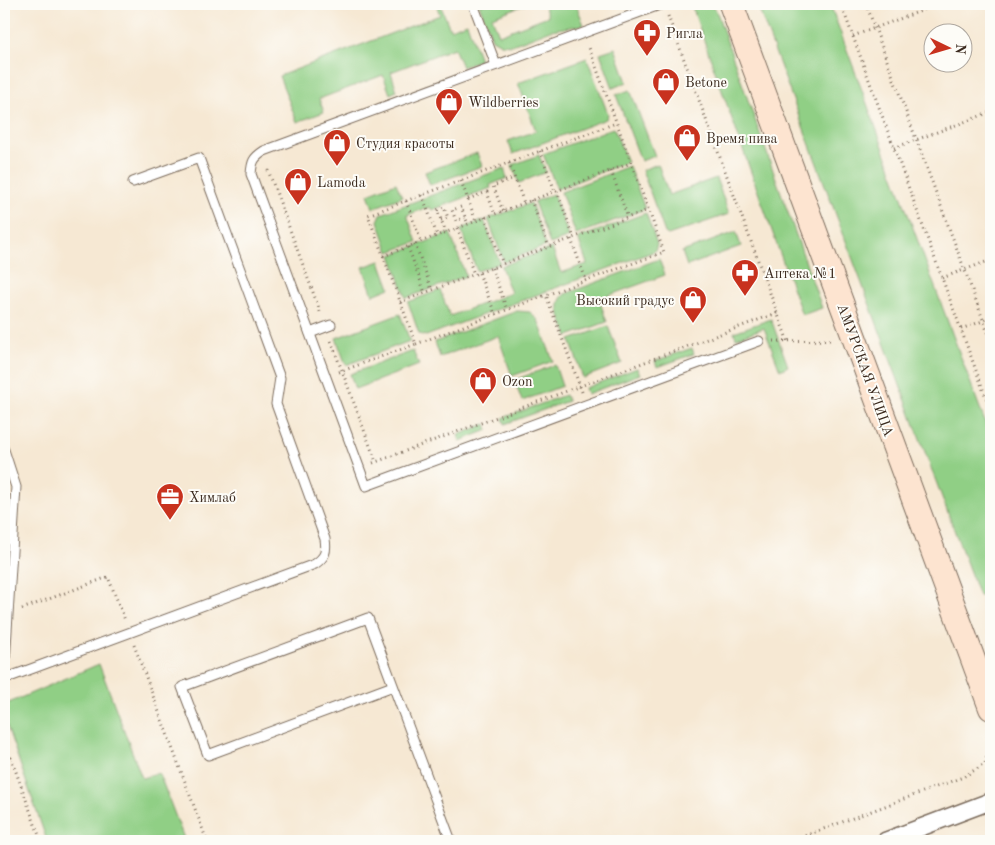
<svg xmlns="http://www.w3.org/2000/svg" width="995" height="845" viewBox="0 0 995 845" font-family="'Old Standard TT',serif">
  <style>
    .green { fill: #90cf85; stroke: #667c52 }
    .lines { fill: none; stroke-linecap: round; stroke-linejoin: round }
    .lane-casing { stroke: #7c6c5d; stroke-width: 11 }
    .street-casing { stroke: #7c6c5d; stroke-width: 19 }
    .secondary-casing { stroke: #7c6c5d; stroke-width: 26 }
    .path { stroke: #7c6c5d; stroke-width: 3; stroke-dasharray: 1 4; stroke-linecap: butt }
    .lane { stroke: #fff; stroke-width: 9 }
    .street { stroke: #fff; stroke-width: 16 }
    .secondary { stroke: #fde4d0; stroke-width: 24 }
    .labels { text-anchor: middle; stroke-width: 4; stroke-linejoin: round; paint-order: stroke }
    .poi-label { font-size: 14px; fill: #3b2a1e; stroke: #fdfcf7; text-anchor: start }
    .street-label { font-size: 14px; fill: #3b2a1e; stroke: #fdfcf7 }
  </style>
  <rect width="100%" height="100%" fill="#fdfcf7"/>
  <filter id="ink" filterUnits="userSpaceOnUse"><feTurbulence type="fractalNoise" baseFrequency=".02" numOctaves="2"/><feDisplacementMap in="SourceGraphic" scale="10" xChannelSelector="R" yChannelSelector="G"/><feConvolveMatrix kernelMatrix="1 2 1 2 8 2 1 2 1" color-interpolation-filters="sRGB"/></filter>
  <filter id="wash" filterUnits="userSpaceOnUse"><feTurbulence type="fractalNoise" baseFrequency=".0096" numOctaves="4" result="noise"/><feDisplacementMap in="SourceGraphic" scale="20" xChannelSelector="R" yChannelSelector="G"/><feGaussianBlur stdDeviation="1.12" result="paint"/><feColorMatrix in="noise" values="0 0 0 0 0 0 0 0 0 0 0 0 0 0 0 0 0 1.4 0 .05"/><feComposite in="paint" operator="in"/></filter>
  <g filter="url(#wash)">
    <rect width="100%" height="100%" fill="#f6e8d3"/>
    <!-- green -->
    <g class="green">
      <path d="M 436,4 L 440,4 L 450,29 L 467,23 L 480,60 L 462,67 L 454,48 L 391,72 L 397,91 L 390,94 L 383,75 L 319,99 L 324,112 L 297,122 L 279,76 L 440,15 Z"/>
      <path d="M 479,4 L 527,4 L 492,17 L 499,35 L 548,16 L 544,4 L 576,4 L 584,25 L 551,30 L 512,45 L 501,44 L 492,39 Z"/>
      <path d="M 691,4 C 700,4 709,3 716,10 L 822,308 L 802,315 Z"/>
      <path d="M 757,4 L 830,4 L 991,438 L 991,597 L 979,596 Z"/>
      <path d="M 615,48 L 627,82 L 613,88 L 600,53 Z"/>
      <path d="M 587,58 L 608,114 L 606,119 L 513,154 L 508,141 L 536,131 L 518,83 Z"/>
      <path d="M 630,90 L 655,156 L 641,161 L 616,95 Z"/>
      <path d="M 613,128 L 615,131 L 627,162 L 557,189 L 543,154 Z"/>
      <path d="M 477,153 L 482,166 L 430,185 L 425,172 Z"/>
      <path d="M 539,155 L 546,172 L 519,183 L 512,165 Z"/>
      <path d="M 658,164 L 669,195 L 716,178 L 729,214 L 668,235 L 665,233 L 642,170 Z"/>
      <path d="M 629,166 L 645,209 L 576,235 L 561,192 Z"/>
      <path d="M 504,168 L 507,178 L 490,185 L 491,188 L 432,210 L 430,207 L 407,215 L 417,242 L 389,252 L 378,221 L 381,214 Z"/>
      <path d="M 396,183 L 402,197 L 373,208 L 368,194 Z"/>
      <path d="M 553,194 L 569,237 L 550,244 L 534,202 Z"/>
      <path d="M 531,203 L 546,246 L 504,262 L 488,219 Z"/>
      <path d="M 646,213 L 657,244 L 655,251 L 426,336 L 419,334 L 408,302 L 440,290 L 450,316 L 511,293 L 501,266 L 552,248 L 561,273 L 587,264 L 578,238 Z"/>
      <path d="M 484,220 L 500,263 L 477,271 L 461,229 Z"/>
      <path d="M 736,232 L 741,246 L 687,266 L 682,252 Z"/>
      <path d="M 450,233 L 466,276 L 406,298 L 391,255 Z"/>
      <path d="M 659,259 L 665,275 L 599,299 L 607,322 L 568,336 C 563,322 552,305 565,294 Z"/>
      <path d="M 380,261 L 390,288 L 373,295 L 363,267 Z"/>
      <path d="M 517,311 L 530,312 L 538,320 L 553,361 L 512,376 L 498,336 L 440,357 L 435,342 Z"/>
      <path d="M 400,314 L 410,341 L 346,365 L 336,338 Z"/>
      <path d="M 771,319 L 788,366 L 780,370 L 764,328 L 736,338 L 734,332 Z"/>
      <path d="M 608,326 L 622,363 L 583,378 L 570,340 Z"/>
      <path d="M 692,348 L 694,354 L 657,367 L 655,361 Z"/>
      <path d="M 413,351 L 419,365 L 355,389 L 350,374 Z"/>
      <path d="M 555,365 L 562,386 L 522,401 L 514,380 Z"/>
      <path d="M 637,368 L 640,374 L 587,394 L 585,388 Z"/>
      <path d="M 565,395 L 568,401 L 505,424 L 503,418 Z"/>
      <path d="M 486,424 L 488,430 L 460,441 L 458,435 Z"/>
      <path d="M 99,664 L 142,778 L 159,773 L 185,841 L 47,841 L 4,718 L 4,705 Z"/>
    </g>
  </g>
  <g filter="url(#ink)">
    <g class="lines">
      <defs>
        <g id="lane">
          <path d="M 473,4 L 496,65"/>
          <path d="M 662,4 L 264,151 C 253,158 252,162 251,174 L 366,486 L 759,341"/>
          <path d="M 310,333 L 331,325"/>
          <path d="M 4,450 L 16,487 L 4,679"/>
          <path d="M 4,679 L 315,564 C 325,557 327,552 325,539 L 276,404 L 280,378 L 199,158 L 133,182"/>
          <path d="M 393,686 L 208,755 L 182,687 L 368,618 L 451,841"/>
        </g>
        <path id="street" d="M 885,841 L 991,801"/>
        <path id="secondary" d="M 731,4 L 991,708"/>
      </defs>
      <!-- lane casing -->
      <use href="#lane" class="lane-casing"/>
      <!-- street casing -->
      <use href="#street" class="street-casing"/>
      <!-- secondary casing -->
      <use href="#secondary" class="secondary-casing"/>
      <!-- path -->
      <g class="path">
        <path d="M 841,4 L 991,411"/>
        <path d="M 866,4 L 991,341"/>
        <path d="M 668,16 L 788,342"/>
        <path d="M 853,36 L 940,4"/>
        <path d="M 894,148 L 991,112"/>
        <path d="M 540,151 L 555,191"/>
        <path d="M 509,163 L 524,203"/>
        <path d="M 268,170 L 321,314"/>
        <path d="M 611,171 L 628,218"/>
        <path d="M 461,181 L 476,221"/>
        <path d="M 557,191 L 574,238"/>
        <path d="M 422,195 L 437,235"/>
        <path d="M 468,199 L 487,192 L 494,212"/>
        <path d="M 531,200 L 549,247"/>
        <path d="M 406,201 L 421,241"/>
        <path d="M 503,211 L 493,186 L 514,178"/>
        <path d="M 465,217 L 456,221 L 452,210 L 461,207 L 468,224"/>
        <path d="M 485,217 L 503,264"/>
        <path d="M 441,220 L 448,218 L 444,207 L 437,210 L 446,232"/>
        <path d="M 457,228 L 474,274"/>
        <path d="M 571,239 L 586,280"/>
        <path d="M 415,244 L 432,290"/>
        <path d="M 408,247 L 425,293"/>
        <path d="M 383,256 L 631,163"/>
        <path d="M 492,268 L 507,310"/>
        <path d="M 479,273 L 495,314"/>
        <path d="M 942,278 L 991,260"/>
        <path d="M 400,302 L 648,210"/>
        <path d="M 961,329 L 991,318"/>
        <path d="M 331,341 L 376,462"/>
        <path d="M 774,341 L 832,340"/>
        <path d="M 416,344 L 546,295"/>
        <path d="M 339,372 L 416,344 L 368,215 L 616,123"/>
        <path d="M 582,392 L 546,295 L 664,252 L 588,45"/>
        <path d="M 373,463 L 777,313"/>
        <path d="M 22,609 L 108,577 L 125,620"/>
        <path d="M 134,645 L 207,841"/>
        <path d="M 6,760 L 11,758 L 41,841"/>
        <path d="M 791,841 L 963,777 L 985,764 L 988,751"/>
      </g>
      <!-- lane -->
      <use href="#lane" class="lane"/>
      <!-- street -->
      <use href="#street" class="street"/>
      <!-- secondary -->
      <use href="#secondary" class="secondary"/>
    </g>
  </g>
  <!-- icons -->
  <defs>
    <symbol id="pharmacy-pin" viewBox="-11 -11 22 30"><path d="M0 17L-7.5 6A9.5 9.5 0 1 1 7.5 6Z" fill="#c8321e" stroke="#fdfcf7"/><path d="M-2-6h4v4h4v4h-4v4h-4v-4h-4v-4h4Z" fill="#fff"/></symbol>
    <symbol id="shop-pin" viewBox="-11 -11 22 30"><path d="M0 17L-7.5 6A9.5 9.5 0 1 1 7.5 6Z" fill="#c8321e" stroke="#fdfcf7"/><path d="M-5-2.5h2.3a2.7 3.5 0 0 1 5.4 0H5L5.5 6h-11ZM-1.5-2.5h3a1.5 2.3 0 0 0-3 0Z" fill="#fff"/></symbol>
    <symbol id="office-pin" viewBox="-11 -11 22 30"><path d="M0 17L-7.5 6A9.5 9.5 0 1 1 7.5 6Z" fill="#c8321e" stroke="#fdfcf7"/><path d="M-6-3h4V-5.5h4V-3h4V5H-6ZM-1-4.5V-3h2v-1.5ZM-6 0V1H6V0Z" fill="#fff"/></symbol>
  </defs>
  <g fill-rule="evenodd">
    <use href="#pharmacy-pin" x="631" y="17" width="32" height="43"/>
    <use href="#shop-pin" x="650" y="66" width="32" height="43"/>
    <use href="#shop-pin" x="433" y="86" width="32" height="43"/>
    <use href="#shop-pin" x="671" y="122" width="32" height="43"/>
    <use href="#shop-pin" x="321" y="127" width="32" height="43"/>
    <use href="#shop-pin" x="282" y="166" width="32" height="43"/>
    <use href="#pharmacy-pin" x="729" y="257" width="32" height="43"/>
    <use href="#shop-pin" x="677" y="284" width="32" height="43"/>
    <use href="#shop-pin" x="467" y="365" width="32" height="43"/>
    <use href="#office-pin" x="154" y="481" width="32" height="43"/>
  </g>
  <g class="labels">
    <!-- poi labels -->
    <g class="poi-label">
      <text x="666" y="38">Ригла</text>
      <text x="685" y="87">Betone</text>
      <text x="468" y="107">Wildberries</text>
      <text x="706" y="143">Время пива</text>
      <text x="356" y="148">Студия красоты</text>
      <text x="317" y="187">Lamoda</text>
      <text x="764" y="278">Аптека №1</text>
      <text x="674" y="305" text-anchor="end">Высокий градус</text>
      <text x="502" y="386">Ozon</text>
      <text x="189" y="502">Химлаб</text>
    </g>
    <!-- street labels -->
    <g class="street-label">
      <text transform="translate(866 370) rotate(70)" y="5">АМУРСКАЯ УЛИЦА</text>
    </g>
  </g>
  <!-- margin -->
  <rect width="995" height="845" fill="none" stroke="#fdfcf7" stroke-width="20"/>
  <!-- north arrow -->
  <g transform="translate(948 48) rotate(95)"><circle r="24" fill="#fdfcf7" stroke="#afa8a0"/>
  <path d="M0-4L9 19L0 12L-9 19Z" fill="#c8321e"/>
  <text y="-8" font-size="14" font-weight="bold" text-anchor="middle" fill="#3b2a1e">N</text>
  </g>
</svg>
